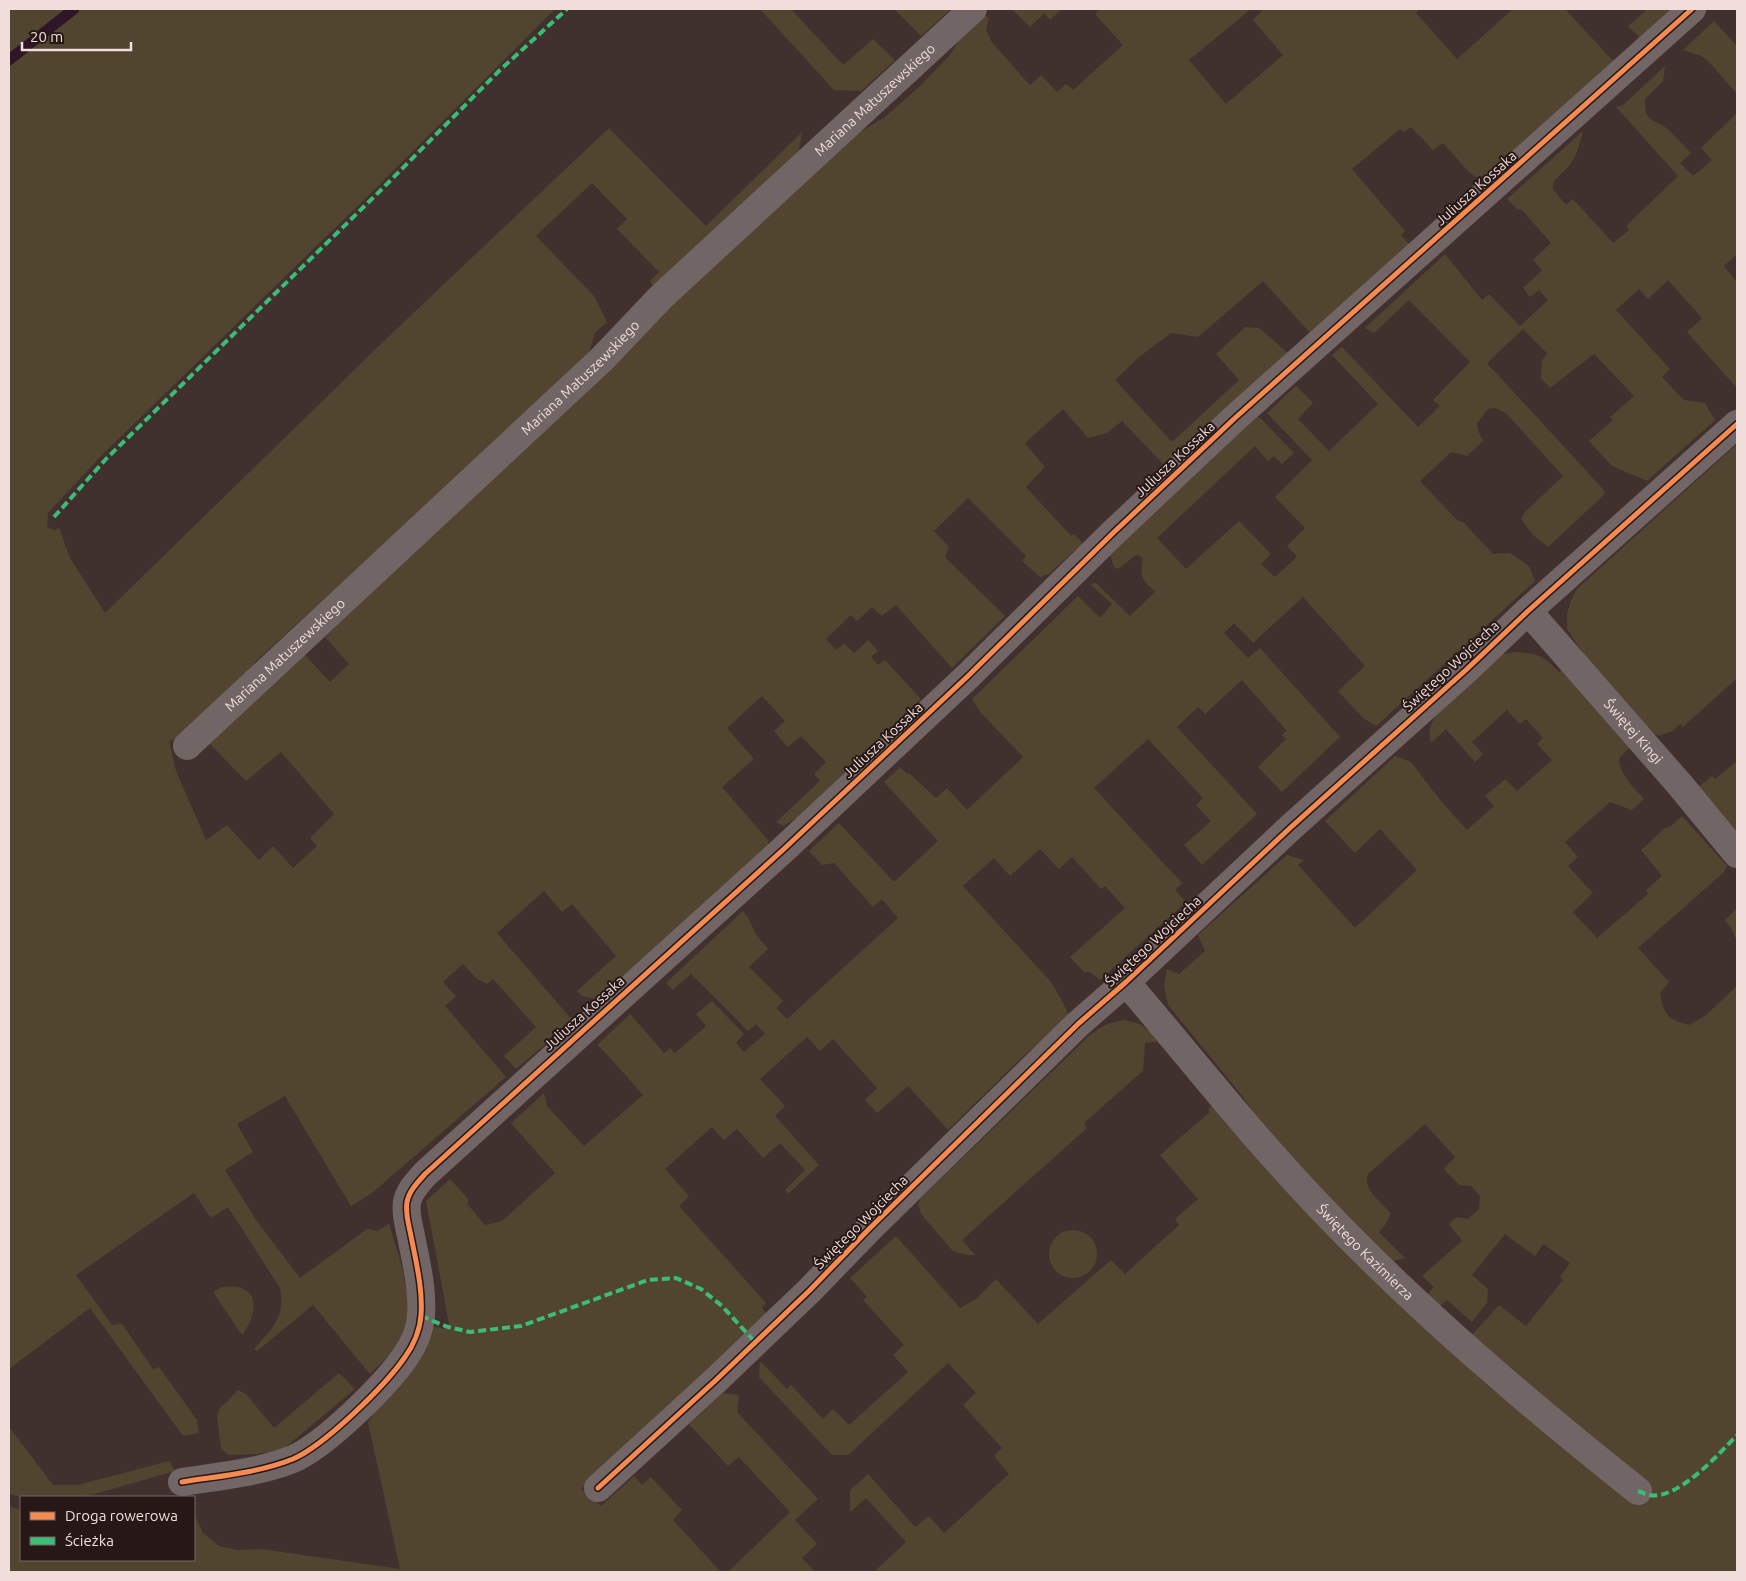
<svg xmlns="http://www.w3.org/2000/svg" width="1746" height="1581" viewBox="0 0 1746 1581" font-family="Ubuntu,sans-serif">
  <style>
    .green { fill: #514530 }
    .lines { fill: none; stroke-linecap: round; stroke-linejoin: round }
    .stream { stroke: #301528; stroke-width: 11 }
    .minor { stroke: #726566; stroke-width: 28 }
    .quiet { stroke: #3abd76; stroke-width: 4; stroke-dasharray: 8 4; stroke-linecap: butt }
    .cycleway-casing { stroke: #261816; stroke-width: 8 }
    .cycleway { stroke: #f68b52; stroke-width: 5 }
    .labels { text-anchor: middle; stroke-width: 4; stroke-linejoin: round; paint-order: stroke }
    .street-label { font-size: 14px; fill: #f1deda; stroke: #261816 }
  </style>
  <rect width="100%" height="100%" fill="#41312e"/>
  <!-- green -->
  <g class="green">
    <path d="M 9,9 L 555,9 L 376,188 L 103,454 L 48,513 L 47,527 L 54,530 L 59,528 L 70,558 L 105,613 L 388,337 L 609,128 L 706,226 L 802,132 L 799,151 L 655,289 L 650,281 L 659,272 L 617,229 L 627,219 L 592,183 L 536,236 L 594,296 L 607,322 L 595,333 L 588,356 L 254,663 L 246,679 L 182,738 L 169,741 L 176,771 L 206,840 L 227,825 L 259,860 L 273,846 L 293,868 L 317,846 L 310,838 L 334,814 L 281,752 L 246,781 L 209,743 L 305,655 L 330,682 L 349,664 L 325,637 L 827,152 L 885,117 L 918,88 L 949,56 L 967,29 L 983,14 L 989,18 L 986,30 L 991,41 L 1030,85 L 1041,75 L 1057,92 L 1066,84 L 1073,90 L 1123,45 L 1095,14 L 1101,9 L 1251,9 L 1189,60 L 1226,104 L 1283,55 L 1253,20 L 1264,9 L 1419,9 L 1416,13 L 1457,59 L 1513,9 L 1565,9 L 1613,61 L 1481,181 L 1469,172 L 1443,143 L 1433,150 L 1411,127 L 1404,132 L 1400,129 L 1352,169 L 1405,231 L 1401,235 L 1410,245 L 1312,335 L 1263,281 L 1198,337 L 1171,333 L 1139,357 L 1115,380 L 1172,442 L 1239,380 L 1216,354 L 1245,327 L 1259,328 L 1290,355 L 1165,466 L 1122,421 L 1107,433 L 1088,438 L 1063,409 L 1025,443 L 1045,467 L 1026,487 L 1071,536 L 1074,534 L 1086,547 L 1081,552 L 1077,548 L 1049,574 L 1040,577 L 1022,561 L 1026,556 L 968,498 L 934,531 L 949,547 L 945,557 L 1005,616 L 952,668 L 896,605 L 882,616 L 872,607 L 857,621 L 851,615 L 826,639 L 836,650 L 844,643 L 854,653 L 868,640 L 878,651 L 871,657 L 878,665 L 885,660 L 921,699 L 797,818 L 783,826 L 776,822 L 820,781 L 814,774 L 826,762 L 801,736 L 788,747 L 774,731 L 785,721 L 762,696 L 727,728 L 754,759 L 722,787 L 768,840 L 769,845 L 665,939 L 596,999 L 582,996 L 577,991 L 616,956 L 572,904 L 562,912 L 544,891 L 497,933 L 573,1021 L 516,1069 L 504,1056 L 536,1027 L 493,979 L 487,984 L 476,978 L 463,964 L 443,982 L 456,996 L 445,1006 L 506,1077 L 372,1193 L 351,1206 L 285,1096 L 237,1124 L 253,1152 L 225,1170 L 256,1220 L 300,1278 L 367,1229 L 377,1231 L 389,1224 C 401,1264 421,1311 394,1349 C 387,1358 378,1366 370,1374 L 313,1305 L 257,1351 L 254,1349 C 272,1329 286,1317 280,1288 L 228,1207 L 211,1218 L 194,1193 L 76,1275 L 112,1325 L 122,1324 L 153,1369 L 159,1367 L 197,1420 L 199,1433 L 183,1436 L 90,1308 L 9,1369 Z"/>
    <path d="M 760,9 L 791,9 L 843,65 L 873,39 L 895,60 L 861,91 L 834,90 Z"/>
    <path d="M 894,9 L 951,9 L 921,36 Z"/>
    <path d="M 1012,9 L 1062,9 L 1050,20 L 1044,13 L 1030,27 Z"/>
    <path d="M 1648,9 L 1672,9 L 1640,38 L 1628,26 Z"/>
    <path d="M 1714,21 L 1737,46 L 1737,94 L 1707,60 L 1701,56 L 1683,50 Z"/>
    <path d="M 1665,66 L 1663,81 L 1645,99 C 1644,125 1654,117 1669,130 C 1676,137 1683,145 1691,153 L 1680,163 L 1693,176 L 1712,160 L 1701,148 L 1737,113 L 1737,242 L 1736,244 L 1737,254 L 1724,266 L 1737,282 L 1737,388 L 1687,332 L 1702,318 L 1668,280 L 1648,299 L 1639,289 L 1616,310 L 1670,369 L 1662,377 L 1684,400 L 1705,403 L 1715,420 L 1647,481 L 1612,466 L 1589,441 L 1613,420 L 1610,417 L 1634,396 L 1594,354 L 1550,388 L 1541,378 L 1542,361 L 1547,353 L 1523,329 L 1487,363 L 1602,488 L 1605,494 L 1548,547 L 1533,535 L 1521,519 L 1525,512 L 1563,476 L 1506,413 L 1495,408 L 1488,409 L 1477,423 L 1478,431 L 1483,441 L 1467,456 L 1451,452 L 1420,481 L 1457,520 L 1464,523 L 1493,554 L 1510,553 L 1529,566 L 1535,581 L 1376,726 L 1363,718 L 1338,691 L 1365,666 L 1303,597 L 1253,643 L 1234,623 L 1224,633 L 1248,658 L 1260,648 L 1340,737 L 1282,792 L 1258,767 L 1286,739 L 1282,735 L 1287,731 L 1242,680 L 1205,714 L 1198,707 L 1177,727 L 1257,814 L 1202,865 L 1184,845 L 1211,821 L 1196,805 L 1203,798 L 1148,739 L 1094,788 L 1182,883 L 1175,890 L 1186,902 L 1100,980 L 1088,971 L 1085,973 L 1070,957 L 1125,908 L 1105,886 L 1101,889 L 1072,857 L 1059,869 L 1040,849 L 1010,876 L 994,858 L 963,886 L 1050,981 C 1054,986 1068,1010 1068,1015 L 1065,1019 L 1016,1063 L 948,1130 L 908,1086 L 877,1113 L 865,1100 L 877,1088 L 833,1039 L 820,1051 L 807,1037 L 760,1079 L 785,1106 L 775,1116 L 819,1165 L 788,1194 L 785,1190 L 805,1170 L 780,1143 L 763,1158 L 737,1129 L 724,1140 L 712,1127 L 665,1169 L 689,1196 L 679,1206 L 766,1303 L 762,1308 L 767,1314 L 713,1366 L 581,1489 L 601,1506 L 634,1476 L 642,1485 L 651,1477 L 682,1510 L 673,1520 L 721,1572 L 9,1572 L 9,1506 L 21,1510 L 21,1560 L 194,1560 L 194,1513 L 203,1533 L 219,1546 L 237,1550 L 261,1549 L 400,1569 L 368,1422 L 431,1331 L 435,1326 L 443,1329 L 449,1324 L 426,1201 L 450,1179 L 468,1199 L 468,1205 L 485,1225 L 502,1221 L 555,1173 L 511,1123 L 544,1093 L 547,1106 L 584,1146 L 643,1095 L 603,1050 L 597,1045 L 630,1014 L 664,1053 L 670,1048 L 675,1053 L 706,1026 L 696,1014 L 712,1001 L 744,1034 L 736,1043 L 744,1052 L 765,1034 L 756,1024 L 748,1031 L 691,974 L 673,990 L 666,983 L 743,911 L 749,919 L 755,933 L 768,949 L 749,967 L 783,1001 L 776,1008 L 787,1019 L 898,918 L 882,899 L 873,907 L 834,863 L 822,865 L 809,851 L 839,823 L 894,882 L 938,841 L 884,782 L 900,767 L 906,773 L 910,774 L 936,798 L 947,788 L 967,810 L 1023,757 L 981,713 L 972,699 L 1078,596 L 1100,618 L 1112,604 L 1090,584 L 1096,583 L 1130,616 L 1155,592 C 1152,588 1145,583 1143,578 C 1139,572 1144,564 1142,557 L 1137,555 C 1130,558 1124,566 1117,569 L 1114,567 L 1109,551 L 1256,416 L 1261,419 L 1294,453 L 1282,464 L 1274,456 L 1268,461 L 1255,446 L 1157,538 L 1186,569 L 1239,521 L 1271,554 L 1261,564 L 1275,577 L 1297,557 L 1287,546 L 1305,528 L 1275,497 L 1312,460 L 1267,413 L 1296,386 L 1313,403 L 1298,419 L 1329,451 L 1378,404 L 1332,355 L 1342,347 L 1418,427 L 1440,406 L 1433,400 L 1470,362 L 1409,300 L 1374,333 L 1365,328 L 1445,254 L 1482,300 L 1489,294 L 1520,326 L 1548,300 L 1539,290 L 1530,297 L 1523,288 L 1542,270 L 1533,260 L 1551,243 L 1522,210 L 1517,209 L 1507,199 L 1583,131 C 1576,159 1574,162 1553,182 L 1553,189 L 1566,205 L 1573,199 L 1613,243 L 1629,230 L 1626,226 L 1678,176 L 1616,107 L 1623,105 Z"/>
    <path d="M 1737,444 L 1737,678 L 1683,727 L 1680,724 L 1672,731 L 1659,736 L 1648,731 L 1589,662 L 1567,629 L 1567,614 L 1571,600 L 1577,589 Z"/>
    <path d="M 1517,652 C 1539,654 1544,656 1559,672 L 1563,670 L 1632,746 L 1619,758 C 1619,774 1634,788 1644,799 L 1632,810 L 1610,802 L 1565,842 L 1578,857 L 1568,866 L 1593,893 L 1573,912 L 1597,938 L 1648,894 L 1646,890 L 1662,876 L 1641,850 L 1665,828 L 1670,827 L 1682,816 L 1727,866 L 1724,872 L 1638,948 L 1669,982 L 1660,993 C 1664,1016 1668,1019 1689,1025 L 1705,1016 L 1737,986 L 1737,1572 L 874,1572 L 906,1542 L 866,1498 L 850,1512 L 850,1490 L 868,1474 L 915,1527 L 929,1516 L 944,1533 L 1009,1474 L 994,1456 L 1002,1448 L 963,1405 L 976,1393 L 948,1363 L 848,1455 L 832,1455 L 759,1377 L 760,1361 L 787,1389 L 791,1385 L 823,1419 L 833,1409 L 849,1425 L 908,1372 L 893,1355 L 904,1345 L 863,1300 L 867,1297 L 850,1278 L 896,1236 L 960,1308 L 976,1299 L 996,1279 L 1038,1324 L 1111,1260 L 1125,1274 L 1179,1225 L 1175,1219 L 1198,1199 L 1160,1155 L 1210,1112 L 1208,1109 L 1217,1101 L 1436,1335 L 1482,1381 L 1515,1407 L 1646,1499 L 1650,1498 L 1653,1493 L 1650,1489 L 1471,1336 L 1499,1305 L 1526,1326 L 1563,1280 L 1560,1277 L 1570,1263 L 1543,1244 L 1535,1256 L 1505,1234 L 1472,1275 L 1488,1289 L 1487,1303 L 1472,1322 L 1447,1300 L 1439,1307 L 1426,1296 L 1434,1287 L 1422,1276 L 1462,1241 L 1449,1224 L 1457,1217 L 1468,1219 L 1479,1209 L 1480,1196 L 1471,1186 L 1459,1185 L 1444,1169 L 1455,1157 L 1425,1124 L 1368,1174 C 1362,1189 1382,1203 1391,1213 L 1385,1225 L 1379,1232 L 1405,1258 L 1393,1261 L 1333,1204 L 1264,1129 L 1244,1098 L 1168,1005 L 1164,985 L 1167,969 L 1179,974 L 1205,951 L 1198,935 L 1287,855 L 1304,860 L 1298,865 L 1355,928 L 1417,870 L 1380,829 L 1355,853 L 1325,821 L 1395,756 L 1411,762 L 1440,800 L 1467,830 L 1494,806 L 1485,796 L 1505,779 L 1517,791 L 1552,760 L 1537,744 L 1543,738 L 1526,719 L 1520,724 L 1507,710 L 1472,742 L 1483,754 L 1475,762 L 1446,729 L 1431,743 C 1428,731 1430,726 1436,715 L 1503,654 Z"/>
    <path d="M 1737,761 L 1737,839 L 1696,789 L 1712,776 L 1715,779 Z"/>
    <path d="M 1737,908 L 1737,942 L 1731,928 L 1725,920 Z"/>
    <path d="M 1124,1020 L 1140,1024 L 1162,1041 L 1145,1043 L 1143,1071 L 1084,1123 L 1087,1128 L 962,1240 L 975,1255 L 966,1255 L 953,1251 L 921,1214 L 918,1204 L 921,1198 L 1091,1034 L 1107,1024 Z"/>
    <circle cx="1073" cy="1254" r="24"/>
    <path d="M 222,1287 C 227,1287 233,1286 238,1287 C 263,1293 253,1321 242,1335 L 213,1292 Z"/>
    <path d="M 339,1373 L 355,1389 L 282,1450 L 257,1454 L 228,1455 L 221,1448 L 217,1416 L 220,1407 L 226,1403 L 238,1390 L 246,1394 L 274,1428 Z"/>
    <path d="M 723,1393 L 739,1395 L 737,1412 L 818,1499 L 795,1520 L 817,1544 L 802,1558 L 815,1572 L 728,1572 L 790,1512 L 739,1457 L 728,1466 L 689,1424 Z"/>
    <path d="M 9,1427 L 53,1485 L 78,1485 L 169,1461 L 175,1471 L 84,1497 L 22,1497 L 9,1494 Z"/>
  </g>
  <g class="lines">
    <!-- stream -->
    <path class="stream" d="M 9,60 L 74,9"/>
    <!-- minor -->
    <g class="minor">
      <path id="s1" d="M 1528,611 L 1681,786 L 1737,854"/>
      <path id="s2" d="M 187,746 L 602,359 L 661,297 L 973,9"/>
      <path id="s3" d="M 1126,982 C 1190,1057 1251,1135 1319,1206 C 1417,1309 1526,1402 1638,1491"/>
      <path d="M 182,1482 C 219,1476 258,1473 293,1459 C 325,1445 385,1386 405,1357 C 413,1346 420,1330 421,1315 C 423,1289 416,1262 411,1236 C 409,1226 405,1213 407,1202 C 409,1191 418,1182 425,1174 L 785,848 L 968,676 L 1113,533 L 1235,418 L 1692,9"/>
      <path d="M 598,1488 L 716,1380 L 809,1291 L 869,1229 L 1078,1024 L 1126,982 L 1290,828 L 1467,669 L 1528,611 L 1737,424"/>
    </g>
    <!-- quiet -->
    <g class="quiet">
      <path d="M 54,517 L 106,459 L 381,190 L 500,70 L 567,9"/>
      <path d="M 421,1316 L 448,1327 L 470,1332 L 521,1326 L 648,1280 L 676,1278 L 701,1289 L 722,1306 L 755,1342"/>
      <path d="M 1638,1491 C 1641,1492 1645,1494 1649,1495 C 1677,1501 1719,1454 1737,1435"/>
    </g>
    <defs>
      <g id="cycleway">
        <path d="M 182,1482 C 219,1476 258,1473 293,1459 C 325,1445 385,1386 405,1357 C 413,1346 420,1330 421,1315 C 423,1289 416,1262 411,1236 C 409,1226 405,1213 407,1202 C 409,1191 418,1182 425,1174 L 785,848 L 968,676 L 1113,533 L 1235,418 L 1692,9"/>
        <path d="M 598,1488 L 716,1380 L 809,1291 L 869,1229 L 1078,1024 L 1126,982 L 1290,828 L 1467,669 L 1528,611 L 1737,424"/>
      </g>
    </defs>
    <!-- cycleway casing -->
    <use href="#cycleway" class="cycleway-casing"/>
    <!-- cycleway -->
    <use href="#cycleway" class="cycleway"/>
  </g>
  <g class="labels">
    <!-- street labels -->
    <g class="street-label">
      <text dy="5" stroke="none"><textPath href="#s2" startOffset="944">Mariana Matuszewskiego</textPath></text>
      <text transform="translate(1476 188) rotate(-42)" y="5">Juliusza Kossaka</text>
      <text dy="5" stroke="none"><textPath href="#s2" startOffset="539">Mariana Matuszewskiego</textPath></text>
      <text transform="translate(1175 459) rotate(-43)" y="5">Juliusza Kossaka</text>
      <text dy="5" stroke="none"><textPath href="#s2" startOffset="134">Mariana Matuszewskiego</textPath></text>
      <text transform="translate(1451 666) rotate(-43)" y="5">Świętego Wojciecha</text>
      <text dy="5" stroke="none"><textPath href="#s1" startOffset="160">Świętej Kingi</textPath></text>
      <text transform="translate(883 740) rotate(-43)" y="5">Juliusza Kossaka</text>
      <text transform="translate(1153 941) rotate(-43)" y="5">Świętego Wojciecha</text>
      <text transform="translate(584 1013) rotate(-42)" y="5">Juliusza Kossaka</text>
      <text transform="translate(861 1222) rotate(-45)" y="5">Świętego Wojciecha</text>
      <text dy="5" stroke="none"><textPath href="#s3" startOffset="361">Świętego Kazimierza</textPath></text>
    </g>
  </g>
  <!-- border -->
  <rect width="1746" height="1581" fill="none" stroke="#f1deda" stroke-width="20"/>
  <!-- legend -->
  <rect x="20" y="1496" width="175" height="65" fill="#261816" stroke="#776764"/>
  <rect x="30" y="1512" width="25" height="8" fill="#f68b52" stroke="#776764"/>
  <text x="65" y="1521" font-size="15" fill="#f1deda">Droga rowerowa</text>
  <rect x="30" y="1537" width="25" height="8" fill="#3abd76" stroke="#776764"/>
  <text x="65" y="1546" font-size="15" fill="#f1deda">Ścieżka</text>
  <!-- scale -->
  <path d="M22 42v8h109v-8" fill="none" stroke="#f1deda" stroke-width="2.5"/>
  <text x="30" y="42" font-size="15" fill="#f1deda" stroke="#261816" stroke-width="4" paint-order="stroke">20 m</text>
</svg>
